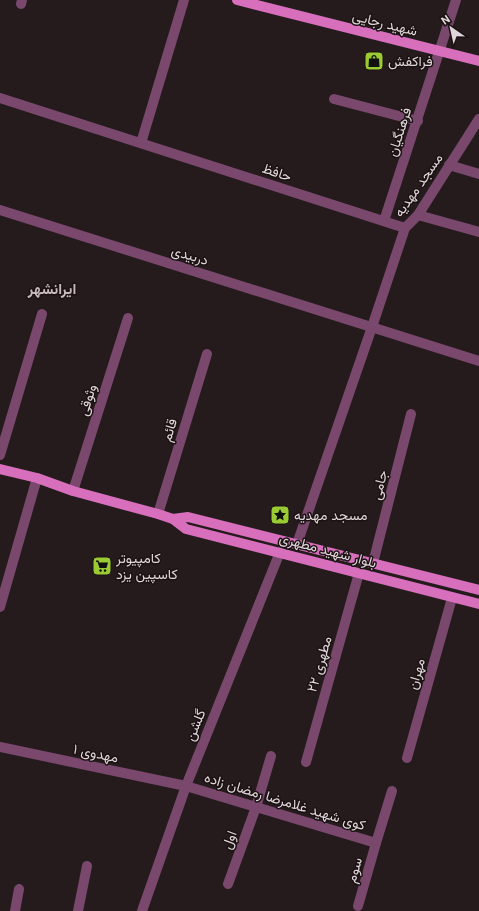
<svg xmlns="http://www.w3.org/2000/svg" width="479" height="911" viewBox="0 0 479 911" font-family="Georgia,Vazirmatn,serif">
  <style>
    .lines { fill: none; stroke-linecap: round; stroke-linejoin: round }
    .minor { stroke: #7a486d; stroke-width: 10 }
    .major { stroke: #d86fbd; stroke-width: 10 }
    .labels { text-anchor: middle; stroke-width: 3; stroke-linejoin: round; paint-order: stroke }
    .street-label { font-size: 14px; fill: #dfd7d9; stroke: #1c1214 }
    .poi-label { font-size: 14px; fill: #dfd7d9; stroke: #1c1214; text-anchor: start }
    .neighbourhood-label { font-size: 15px; font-weight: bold; fill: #c9babd; stroke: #1c1214 }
  </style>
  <rect width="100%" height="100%" fill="#251b1d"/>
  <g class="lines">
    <!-- minor -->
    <g class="minor">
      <path d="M 21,4 L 22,0"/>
      <path d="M 0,98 L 405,228"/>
      <path d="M 334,99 L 418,121"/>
      <path d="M 141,143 L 184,0"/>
      <path d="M 449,165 L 479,174"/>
      <path d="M 0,210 L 479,361"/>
      <path d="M 418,215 L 479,232"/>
      <path d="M 384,221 L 456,0"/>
      <path d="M 0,455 L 42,314"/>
      <path d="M 73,491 L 128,318"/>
      <path d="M 158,514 L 207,354"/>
      <path d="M 297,544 L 372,327 L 405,228 L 418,215 L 479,119"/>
      <path d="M 373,563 L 411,414"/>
      <path d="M 0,607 L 37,478"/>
      <path d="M 0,747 L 186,786 L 376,843"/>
      <path d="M 407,758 L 452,598"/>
      <path d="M 306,762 L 359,573"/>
      <path d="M 228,884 L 256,807 L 271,756"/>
      <path d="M 358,906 L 376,843 L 392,791"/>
      <path d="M 15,911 L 19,889"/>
      <path d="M 78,911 L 87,866"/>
      <path d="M 142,911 L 186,786 L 280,552"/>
    </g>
    <!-- major -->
    <g class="major">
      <path d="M 237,0 L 479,61"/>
      <path d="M 0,469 L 37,478 L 73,491 L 158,514 L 173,519 L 186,529 L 479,604"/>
      <path d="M 173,519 L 188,517 L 479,590"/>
    </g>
  </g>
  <!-- icons -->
  <defs>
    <symbol id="shop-square" viewBox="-11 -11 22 22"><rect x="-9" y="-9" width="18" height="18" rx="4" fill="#9bcb33" stroke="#1c1214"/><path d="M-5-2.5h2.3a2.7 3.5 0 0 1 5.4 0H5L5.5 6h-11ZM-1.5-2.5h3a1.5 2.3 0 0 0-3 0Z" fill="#111"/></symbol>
    <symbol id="sight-square" viewBox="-11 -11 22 22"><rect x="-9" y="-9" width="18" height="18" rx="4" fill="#9bcb33" stroke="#1c1214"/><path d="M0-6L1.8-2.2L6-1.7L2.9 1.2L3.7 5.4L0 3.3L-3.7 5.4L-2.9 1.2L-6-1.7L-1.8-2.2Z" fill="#111"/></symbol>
    <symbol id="supermarket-square" viewBox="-11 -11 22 22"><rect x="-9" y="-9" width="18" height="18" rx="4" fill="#9bcb33" stroke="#1c1214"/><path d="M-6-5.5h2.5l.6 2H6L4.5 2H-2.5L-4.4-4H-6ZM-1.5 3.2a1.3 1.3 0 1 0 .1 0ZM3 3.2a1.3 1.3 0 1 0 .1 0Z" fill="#111"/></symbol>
  </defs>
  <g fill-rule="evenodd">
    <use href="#shop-square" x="363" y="50" width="22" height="22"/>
    <use href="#sight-square" x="269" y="504" width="22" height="22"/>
    <use href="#supermarket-square" x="91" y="555" width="22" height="22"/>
  </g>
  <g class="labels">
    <!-- street labels -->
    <g class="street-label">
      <text transform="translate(385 23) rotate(14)" y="5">شهید رجایی</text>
      <text transform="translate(399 132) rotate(-72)" y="5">فرهنگیان</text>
      <text transform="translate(277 172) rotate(18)" y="5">حافظ</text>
      <text transform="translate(418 185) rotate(-55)" y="5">مسجد مهدیه</text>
      <text transform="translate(190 255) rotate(17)" y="5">دربیدی</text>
      <text transform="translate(87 400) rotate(-73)" y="5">وثوقی</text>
      <text transform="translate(169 430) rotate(-73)" y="5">قائم</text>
      <text transform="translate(379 485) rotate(-76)" y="5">جامی</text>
      <text transform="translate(328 550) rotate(15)" y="5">بلوار شهید مطهری</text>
      <text transform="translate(319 664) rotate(-74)" y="5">مطهری ۲۲</text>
      <text transform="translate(416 674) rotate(-74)" y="5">مهران</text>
      <text transform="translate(195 725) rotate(-68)" y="5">گلشن</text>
      <text transform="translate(96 753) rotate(12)" y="5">مهدوی ۱</text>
      <text transform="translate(285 801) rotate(17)" y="5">کوی شهید غلامرضا رمضان زاده</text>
      <text transform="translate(229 840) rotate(-70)" y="5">اول</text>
      <text transform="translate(354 870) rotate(-74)" y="5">سوم</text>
    </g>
    <!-- poi labels -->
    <g class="poi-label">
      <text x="388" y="66">فراکفش</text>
      <text x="294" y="520">مسجد مهدیه</text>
      <text x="116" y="563">کامپیوتر<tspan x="116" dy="16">کاسپین یزد</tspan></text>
    </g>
    <!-- neighbourhood labels -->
    <g class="neighbourhood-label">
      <text x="52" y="294">ایرانشهر</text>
    </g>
  </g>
  <!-- north arrow -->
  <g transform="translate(451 28) rotate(326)" stroke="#1c1214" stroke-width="3" paint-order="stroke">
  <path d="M0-3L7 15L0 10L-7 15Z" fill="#dfd7d9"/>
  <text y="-6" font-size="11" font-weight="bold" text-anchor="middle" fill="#dfd7d9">N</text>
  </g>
</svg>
